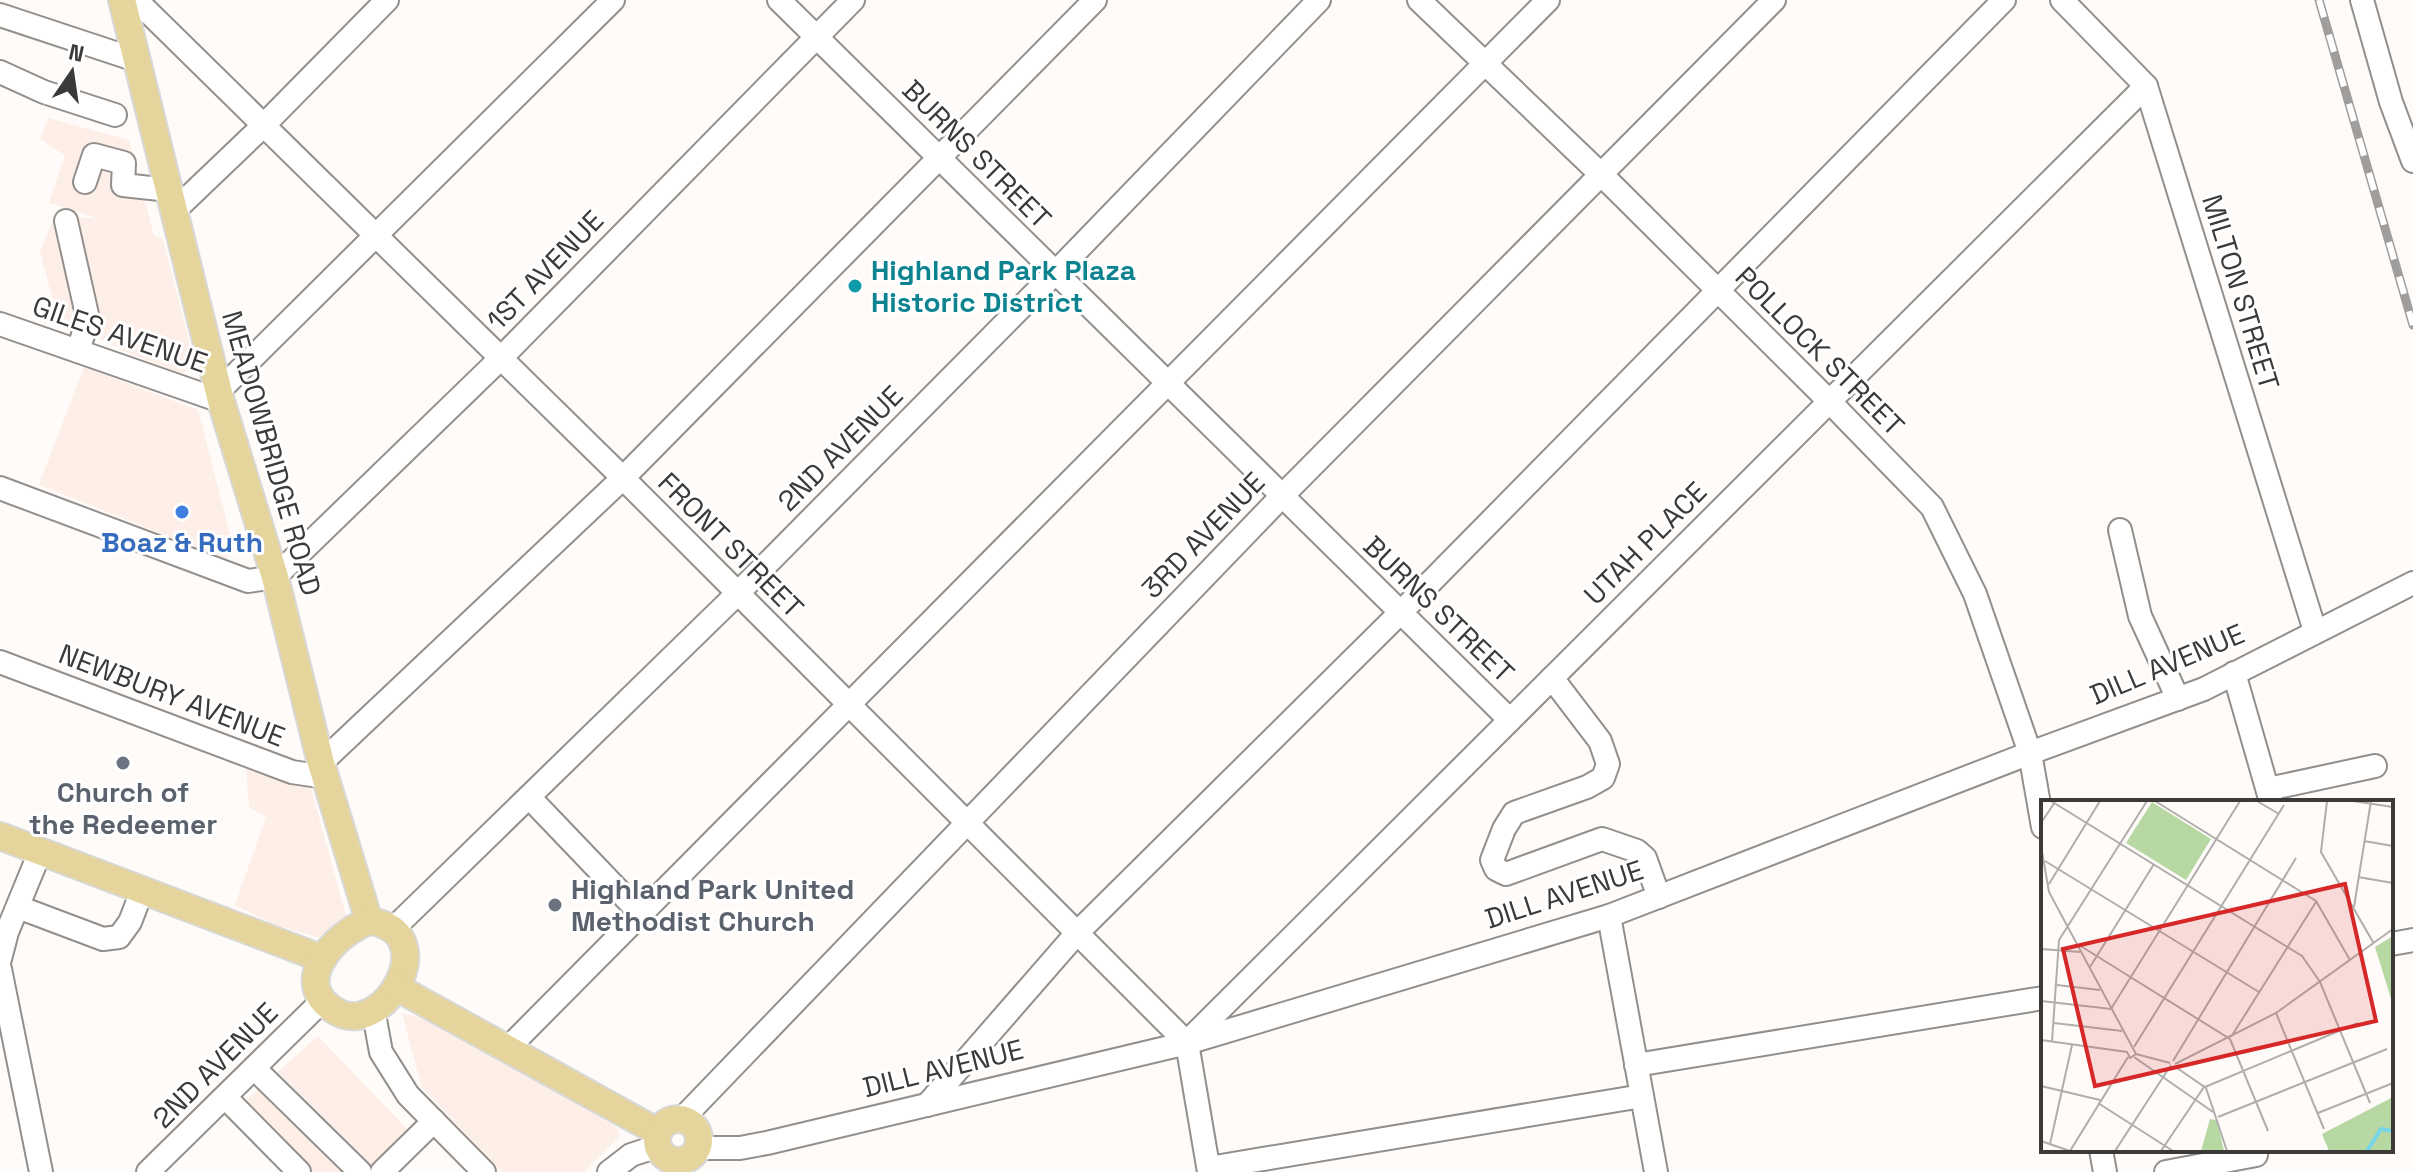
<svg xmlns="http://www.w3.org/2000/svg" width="2413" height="1172" viewBox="0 0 2413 1172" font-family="'Space Grotesk',sans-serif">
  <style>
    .commercial { fill: #fdeee8 }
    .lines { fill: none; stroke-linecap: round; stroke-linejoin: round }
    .minor-casing { stroke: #928f8c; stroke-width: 26 }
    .major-casing { stroke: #d8d8d7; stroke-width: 30 }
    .minor { stroke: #fff; stroke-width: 22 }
    .major { stroke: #e5d49c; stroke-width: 26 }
    .rail-casing { stroke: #a09e9c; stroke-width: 9 }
    .rail { stroke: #fff; stroke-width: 6; stroke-dasharray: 18; stroke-linecap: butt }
    .culture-dot { fill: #0f9aa8; stroke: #fff; stroke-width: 3 }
    .shop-dot { fill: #3f7fe0; stroke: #fff; stroke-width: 3 }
    .worship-dot { fill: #6b7280; stroke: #fff; stroke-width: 3 }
    .labels { text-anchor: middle; stroke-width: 6; stroke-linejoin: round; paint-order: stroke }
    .street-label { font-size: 28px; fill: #3b3a39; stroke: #fff }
    .culture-label { font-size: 28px; font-weight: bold; fill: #0d838f; stroke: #fff; text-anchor: start }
    .shop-label { font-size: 28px; font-weight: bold; fill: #366cbe; stroke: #fff }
    .worship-label { font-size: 28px; font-weight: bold; fill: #5b616d; stroke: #fff }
    .inset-river { fill: none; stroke: #77d6e8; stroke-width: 4 }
    .inset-road { fill: none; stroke: #b0aeac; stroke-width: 2 }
    .view { fill: #d62828; fill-opacity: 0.15; stroke: #d62828; stroke-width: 4 }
    .inset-edge { fill: none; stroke: #3b3a39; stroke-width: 4 }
  </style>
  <rect width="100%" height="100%" fill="#fefbf8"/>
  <!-- commercial -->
  <g class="commercial">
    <path d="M 48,118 L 129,140 L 154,236 L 163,239 L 196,368 L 181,373 L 128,353 L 75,326 L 56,312 L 40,251 L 52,223 L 73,217 L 93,218 L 95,221 L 94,217 L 49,203 L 65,155 L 40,139 Z"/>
    <path d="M 84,367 L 198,410 L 234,550 L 226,559 L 39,485 Z"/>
    <path d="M 246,765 L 311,788 L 346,916 L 331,941 L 275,925 L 235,905 L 266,817 L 249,807 Z"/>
    <path d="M 402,1013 L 431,1021 L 493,1052 L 617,1128 L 620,1136 L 584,1172 L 503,1172 L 422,1088 Z"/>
    <path d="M 318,1036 L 407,1129 L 369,1172 L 308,1172 L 243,1103 Z"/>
  </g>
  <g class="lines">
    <defs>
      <g id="minor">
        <path d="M 136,0 L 623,478 L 1187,1043 L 1209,1172"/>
        <path d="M 779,0 L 1510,720"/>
        <path d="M 1419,0 L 1613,186 L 1829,401 L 1932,507 L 1975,594 L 2030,753 L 2043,827"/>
        <path d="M 2062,0 L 2146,86 L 2315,631"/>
        <path d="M 2362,0 L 2391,102 L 2413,161"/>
        <path d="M 0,15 L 136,60"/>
        <path d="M 0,72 L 44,92 L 115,115"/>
        <path d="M 85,182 L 94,155 L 124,163 L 123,185 L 169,190"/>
        <path d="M 174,211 L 263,126 L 387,0"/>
        <path d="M 66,221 L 88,319 L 78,351"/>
        <path d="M 0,324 L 221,401"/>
        <path d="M 219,391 L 613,0"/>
        <path d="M 0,488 L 248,581 L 275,577 L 501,358 L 853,0"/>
        <path d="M 2120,530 L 2140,616 L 2178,699"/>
        <path d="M 0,662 L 292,772 L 325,777"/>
        <path d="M 2234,673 L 2271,802"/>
        <path d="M 1552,678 L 1600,741 L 1608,764 L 1603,778 L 1587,787 L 1514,813 L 1504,829 L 1492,860 L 1496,869 L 1506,874 L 1602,839 L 1637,851 L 1645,858 L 1659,897"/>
        <path d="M 321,763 L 623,478 L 1095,0"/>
        <path d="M 2268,789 L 2375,766"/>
        <path d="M 529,797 L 641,914"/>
        <path d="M 18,907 L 103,939 L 119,937 L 130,922 L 142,891"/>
        <path d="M 1609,916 L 1656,1172"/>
        <path d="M 393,929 L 737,594 L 1055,273 L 1319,0"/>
        <path d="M 2391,944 L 2413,940"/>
        <path d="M 0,959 L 7,932 L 40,852"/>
        <path d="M 0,969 L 41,1172"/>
        <path d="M 373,1009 L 381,1052 L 408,1095 L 484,1172"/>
        <path d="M 1190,1039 L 2146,86"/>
        <path d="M 507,1049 L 1548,0"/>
        <path d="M 1636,1065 L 2043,998"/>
        <path d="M 254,1068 L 360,1172"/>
        <path d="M 225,1097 L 299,1172"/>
        <path d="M 927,1105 L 1077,933 L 1412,601 L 2004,0"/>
        <path d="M 682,1119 L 1281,497 L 1774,0"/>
        <path d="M 697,1148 L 740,1148 L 767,1143 L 1187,1043 L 1609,916 L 2030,753 L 2204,689 L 2413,583"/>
        <path d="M 2101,1150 L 2105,1172"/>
        <path d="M 1209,1168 L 1642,1096"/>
        <path d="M 148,1172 L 323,1000"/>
        <path d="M 382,1172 L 434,1121"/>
        <path d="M 609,1172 L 631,1155 L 658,1146"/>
        <path d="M 2166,1172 L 2256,1155"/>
      </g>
      <g id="major">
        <path d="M 122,0 L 221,401 L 275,577 L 321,763 L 369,921"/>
        <path d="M 0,836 L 323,959"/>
        <path d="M 369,921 C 445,931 385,1039 337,1012 C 288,984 334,934 369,921 Z"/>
        <path d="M 396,987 L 658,1132"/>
        <circle cx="678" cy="1140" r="21"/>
      </g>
    </defs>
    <!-- minor casing -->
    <use href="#minor" class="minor-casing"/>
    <!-- major casing -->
    <use href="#major" class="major-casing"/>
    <!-- minor -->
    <use href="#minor" class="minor"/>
    <!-- major -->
    <use href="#major" class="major"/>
    <defs>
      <path id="rail" d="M 2319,0 L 2413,325"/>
    </defs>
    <!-- rail casing -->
    <use href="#rail" class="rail-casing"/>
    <!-- rail -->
    <use href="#rail" class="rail"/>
  </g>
  <!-- markers -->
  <circle class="culture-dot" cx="855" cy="286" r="8"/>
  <circle class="shop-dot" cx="182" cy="512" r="8"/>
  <g class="worship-dot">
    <circle cx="123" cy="763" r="8"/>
    <circle cx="555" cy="905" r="8"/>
  </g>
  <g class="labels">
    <!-- street labels -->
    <g class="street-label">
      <text transform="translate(977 154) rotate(45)" y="10">BURNS STREET</text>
      <text transform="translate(545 270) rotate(-46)" y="10">1ST AVENUE</text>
      <text transform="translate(2241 292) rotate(73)" y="10">MILTON STREET</text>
      <text transform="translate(120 334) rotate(19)" y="10">GILES AVENUE</text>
      <text transform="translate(1820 351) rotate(45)" y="10">POLLOCK STREET</text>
      <text transform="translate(840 448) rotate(-45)" y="10">2ND AVENUE</text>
      <text transform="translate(272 453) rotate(74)" y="10">MEADOWBRIDGE ROAD</text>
      <text transform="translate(1203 535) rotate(-46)" y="10">3RD AVENUE</text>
      <text transform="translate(1645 543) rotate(-45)" y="10">UTAH PLACE</text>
      <text transform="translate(731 545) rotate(45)" y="10">FRONT STREET</text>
      <text transform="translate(1439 609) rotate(44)" y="10">BURNS STREET</text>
      <text transform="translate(2167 664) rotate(-23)" y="10">DILL AVENUE</text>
      <text transform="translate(172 695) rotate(21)" y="10">NEWBURY AVENUE</text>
      <text transform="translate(1564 894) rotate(-18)" y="10">DILL AVENUE</text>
      <text transform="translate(215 1065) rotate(-45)" y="10">2ND AVENUE</text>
      <text transform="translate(943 1068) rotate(-14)" y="10">DILL AVENUE</text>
    </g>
    <!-- culture labels -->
    <g class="culture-label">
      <text x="871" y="280">Highland Park Plaza<tspan x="871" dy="32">Historic District</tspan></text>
    </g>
    <!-- shop labels -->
    <g class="shop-label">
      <text x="182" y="552">Boaz &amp; Ruth</text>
    </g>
    <!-- worship labels -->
    <g class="worship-label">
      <text x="123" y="802">Church of<tspan x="123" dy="32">the Redeemer</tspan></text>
      <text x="571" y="899" text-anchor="start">Highland Park United<tspan x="571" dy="32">Methodist Church</tspan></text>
    </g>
  </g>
  <!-- overview -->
  <g transform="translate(2041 800)">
    <rect width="352" height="352" fill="#fefbf8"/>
    <path d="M 111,2 L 170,39 L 145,80 L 85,43 ZM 352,136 L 352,205 L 334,147 ZM 352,297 L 352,351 L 288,351 L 281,334 ZM 169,319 L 176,320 L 183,351 L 160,351 Z" fill="#b7d7a3"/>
    <path class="inset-river" d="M 326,351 L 340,329 L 352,331"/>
    <path class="inset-road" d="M 10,1 L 261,156 L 279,182 L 329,303M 114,1 L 275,101 L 309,160M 216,1 L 238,14M 286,1 L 280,52 L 332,142M 312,1 L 352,7M 0,23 L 14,2M 323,41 L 352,46M 0,46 L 8,92 L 95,254M 4,61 L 218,192M 317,77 L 352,83M 8,84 L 59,1M 313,107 L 330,1M 18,140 L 106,1M 38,145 L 189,239 L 227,331M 0,149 L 39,152M 49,167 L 113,64M 16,185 L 59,190M 0,201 L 70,209 L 199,1M 235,213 L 283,329M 13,223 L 81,231M 190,237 L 275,102M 0,240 L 86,252 L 89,258 L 95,254M 11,241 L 18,140M 93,247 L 243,5M 95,254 L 129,263M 93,257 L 172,312M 132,261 L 255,58M 134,264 L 235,213 L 352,129M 133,266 L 165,288 L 186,351M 0,286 L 59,300M 164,287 L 317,223M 57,303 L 132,351M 277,313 L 352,283M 177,317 L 346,249M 0,341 L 29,351 L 87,257M 9,344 L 31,245M 74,351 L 130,265M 120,351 L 163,287"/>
    <path class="view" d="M 304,84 L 335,221 L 54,286 L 22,149 Z"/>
    <rect width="352" height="352" class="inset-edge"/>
  </g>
  <!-- north arrow -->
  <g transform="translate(72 72) rotate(13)" stroke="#ffffff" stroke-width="6" paint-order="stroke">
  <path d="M0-6L14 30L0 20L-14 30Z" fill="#3b3a39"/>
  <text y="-12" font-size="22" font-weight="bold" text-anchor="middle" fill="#3b3a39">N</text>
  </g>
</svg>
